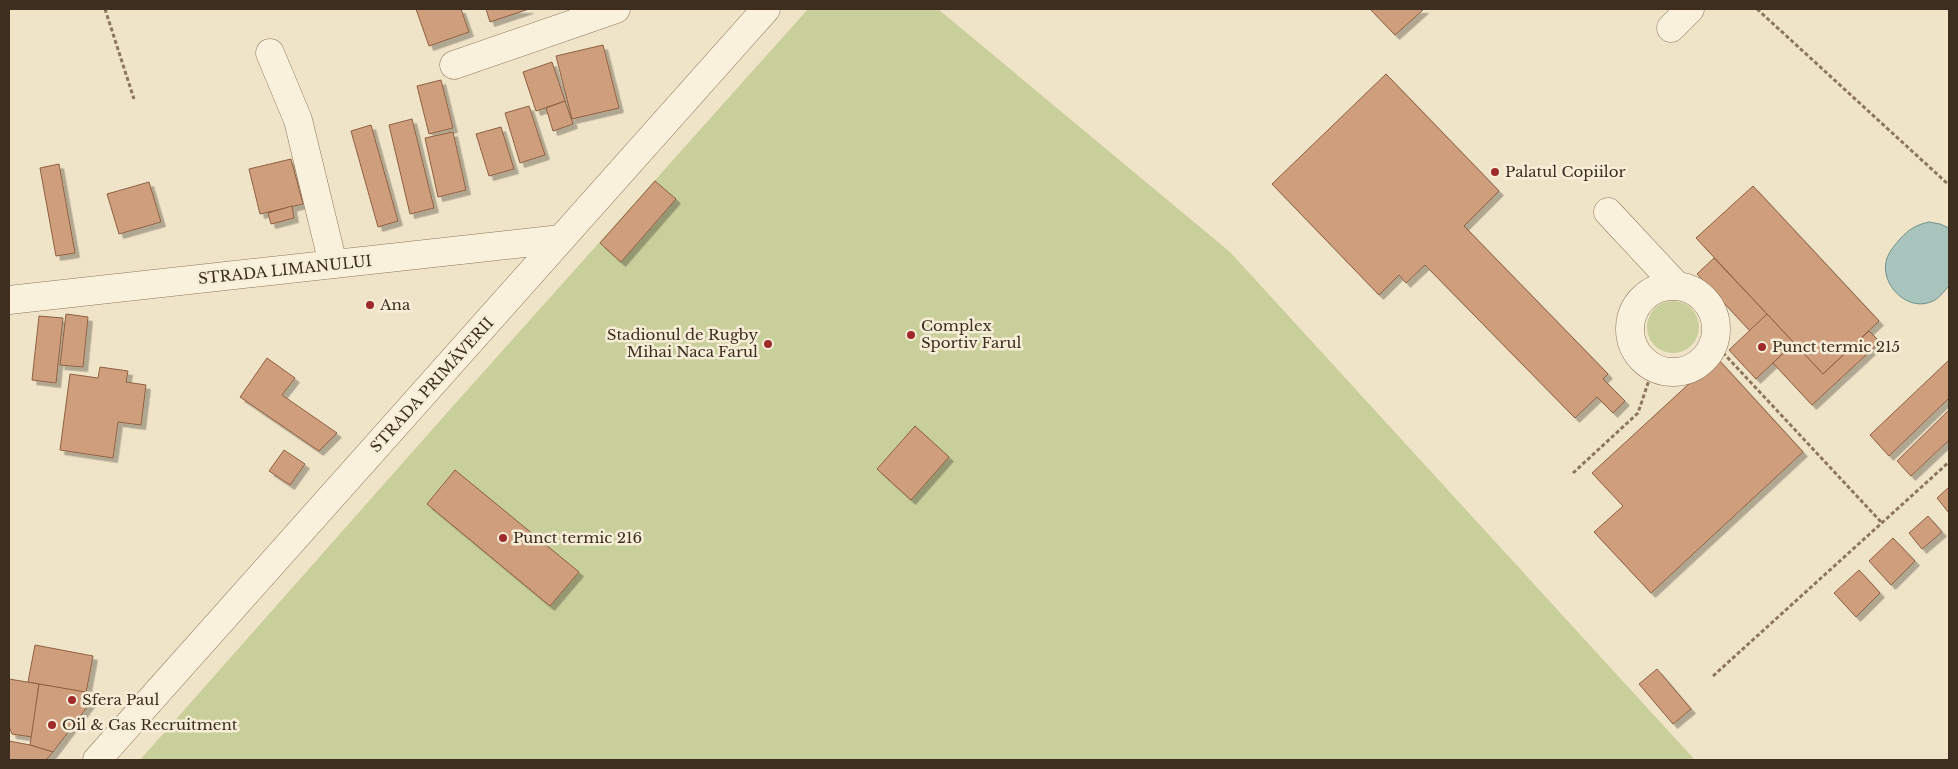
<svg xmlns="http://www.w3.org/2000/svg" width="1958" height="769" viewBox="0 0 1958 769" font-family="'Libre Baskerville',serif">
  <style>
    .green { fill: #c9cf9b }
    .water { fill: #a9c4bc; stroke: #6f938a }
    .building { fill: #cf9f7d; stroke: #8d5f41; filter: url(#shadow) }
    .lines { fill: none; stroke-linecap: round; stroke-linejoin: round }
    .minor-casing { stroke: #8d765c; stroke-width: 29 }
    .path { stroke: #8d765c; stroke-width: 3; stroke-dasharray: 4 2.5; stroke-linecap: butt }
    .minor { stroke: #faf1dc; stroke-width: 28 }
    .poi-dot { fill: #9e2a2b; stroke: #f7eed8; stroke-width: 2 }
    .labels { text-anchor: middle; stroke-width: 5; stroke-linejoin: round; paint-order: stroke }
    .poi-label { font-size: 15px; fill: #3d2e20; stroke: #f7eed8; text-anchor: start }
    .street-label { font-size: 15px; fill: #3d2e20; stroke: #f7eed8 }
  </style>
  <defs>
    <filter id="shadow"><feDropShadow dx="4.5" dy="4.5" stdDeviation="0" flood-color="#0004"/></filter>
  </defs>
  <rect width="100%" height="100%" fill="#f0e4c8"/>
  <!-- green -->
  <g class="green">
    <path d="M 808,9 L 938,9 L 1230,252 L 1695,760 L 140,760 L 453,406 Z"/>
    <circle cx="1673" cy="327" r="26"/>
  </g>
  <!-- water -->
  <path class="water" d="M 1929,222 L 1940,224 L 1949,228 L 1949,286 C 1945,290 1940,297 1935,300 C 1909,315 1878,284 1887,258 C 1890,250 1895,245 1900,239 C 1909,229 1916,225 1929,222 Z"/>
  <!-- building -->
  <g class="building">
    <path d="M 416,9 L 461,9 L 469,32 L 429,46 Z"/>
    <path d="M 486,9 L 529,9 L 490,22 Z"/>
    <path d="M 1370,9 L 1424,9 L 1395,35 Z"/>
    <path d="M 603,45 L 619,108 L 572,119 L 556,56 Z"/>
    <path d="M 552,62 L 565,101 L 536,111 L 523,72 Z"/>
    <path d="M 1386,74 L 1499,191 L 1464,226 L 1608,374 L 1603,379 L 1625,401 L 1613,413 L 1597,397 L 1575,418 L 1425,265 L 1406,283 L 1399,275 L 1379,295 L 1272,184 Z"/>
    <path d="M 441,80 L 453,128 L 429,134 L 417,86 Z"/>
    <path d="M 565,101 L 573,124 L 553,131 L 546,108 Z"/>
    <path d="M 529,106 L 545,155 L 520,163 L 505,113 Z"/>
    <path d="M 412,119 L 434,208 L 410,214 L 389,125 Z"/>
    <path d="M 371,125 L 398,221 L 378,227 L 351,131 Z"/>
    <path d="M 501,127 L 514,169 L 489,176 L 476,134 Z"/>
    <path d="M 453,132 L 466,190 L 438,197 L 425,138 Z"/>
    <path d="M 291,159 L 303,204 L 260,214 L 249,169 Z"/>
    <path d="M 59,164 L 75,253 L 56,256 L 40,168 Z"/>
    <path d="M 655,181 L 676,199 L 621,262 L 600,243 Z"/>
    <path d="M 149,182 L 161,222 L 119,234 L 107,194 Z"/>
    <path d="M 1753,186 L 1879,321 L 1823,374 L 1696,238 Z"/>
    <path d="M 292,206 L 294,218 L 271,224 L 268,213 Z"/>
    <path d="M 1714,258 L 1767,314 L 1750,331 L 1697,274 Z"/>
    <path d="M 66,314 L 88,317 L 83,367 L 60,365 Z"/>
    <path d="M 1767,314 L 1794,343 L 1756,379 L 1729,350 Z"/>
    <path d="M 39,316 L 63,318 L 56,383 L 32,380 Z"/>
    <path d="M 1869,331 L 1880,342 L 1812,405 L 1773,363 L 1794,343 L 1823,374 Z"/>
    <path d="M 267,358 L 295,378 L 282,395 L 337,433 L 319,451 L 240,397 Z"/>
    <path d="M 1717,358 L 1803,452 L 1651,593 L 1594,532 L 1623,506 L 1592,473 Z"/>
    <path d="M 1949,360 L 1949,398 L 1889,456 L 1870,435 Z"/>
    <path d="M 100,367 L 128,371 L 126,382 L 146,385 L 141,425 L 118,422 L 113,458 L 60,450 L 70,374 L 98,378 Z"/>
    <path d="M 1949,410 L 1949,440 L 1911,476 L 1897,461 Z"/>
    <path d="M 915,426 L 949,457 L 911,500 L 877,469 Z"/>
    <path d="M 284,450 L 305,464 L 290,485 L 269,471 Z"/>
    <path d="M 455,470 L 579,572 L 550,606 L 427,504 Z"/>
    <path d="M 1949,487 L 1949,513 L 1937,498 Z"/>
    <path d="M 1928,516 L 1942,532 L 1922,549 L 1909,533 Z"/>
    <path d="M 1893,538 L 1915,561 L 1891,585 L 1869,561 Z"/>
    <path d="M 1859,570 L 1880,593 L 1856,617 L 1834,593 Z"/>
    <path d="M 35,645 L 93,656 L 86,693 L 28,682 Z"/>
    <path d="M 1657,669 L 1691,709 L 1673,724 L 1639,684 Z"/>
    <path d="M 9,679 L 39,684 L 32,737 L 12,734 L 9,726 Z"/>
    <path d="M 39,684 L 97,694 L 53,752 L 30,745 Z"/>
    <path d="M 9,741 L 30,745 L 53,752 L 46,760 L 9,760 Z"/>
  </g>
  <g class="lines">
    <defs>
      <g id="minor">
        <path d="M 1671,28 L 1690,9"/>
        <path d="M 270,53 L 298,120 L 333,264"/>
        <path d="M 454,65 L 616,9"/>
        <path d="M 1608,212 L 1677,286"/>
        <circle cx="1673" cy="329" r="43"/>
        <path d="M 9,300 L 561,239"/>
        <path d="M 97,760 L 766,9"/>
      </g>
    </defs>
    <!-- minor casing -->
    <use href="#minor" class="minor-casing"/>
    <!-- path -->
    <g class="path">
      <path d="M 105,9 L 134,99"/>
      <path d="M 1757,9 L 1949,185"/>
      <path d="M 1714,343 L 1882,523"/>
      <path d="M 1573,473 L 1638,413 L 1653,368"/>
      <path d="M 1713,676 L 1949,462"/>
    </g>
    <!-- minor -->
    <use href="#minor" class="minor"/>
  </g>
  <!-- markers -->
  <g class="poi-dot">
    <circle cx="1495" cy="172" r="5"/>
    <circle cx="370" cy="305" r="5"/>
    <circle cx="911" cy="335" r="5"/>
    <circle cx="768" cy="344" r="5"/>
    <circle cx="1762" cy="347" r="5"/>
    <circle cx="503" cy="538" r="5"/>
    <circle cx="72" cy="700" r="5"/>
    <circle cx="52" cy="725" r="5"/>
  </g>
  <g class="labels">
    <!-- poi labels -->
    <g class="poi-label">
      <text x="1505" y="177">Palatul Copiilor</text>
      <text x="380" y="310">Ana</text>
      <text x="921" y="331">Complex<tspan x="921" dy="17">Sportiv Farul</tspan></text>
      <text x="758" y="340" text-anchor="end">Stadionul de Rugby<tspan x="758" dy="17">Mihai Naca Farul</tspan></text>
      <text x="1772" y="352">Punct termic 215</text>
      <text x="513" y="543">Punct termic 216</text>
      <text x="82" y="705">Sfera Paul</text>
      <text x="62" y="730">Oil &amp; Gas Recruitment</text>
    </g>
    <!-- street labels -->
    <g class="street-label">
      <text transform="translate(285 270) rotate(-6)" y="5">STRADA LIMANULUI</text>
      <text transform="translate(432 385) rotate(-48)" y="5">STRADA PRIMĂVERII</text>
    </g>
  </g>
  <!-- border -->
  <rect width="1958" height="769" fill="none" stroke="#3d2e20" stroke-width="20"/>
</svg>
